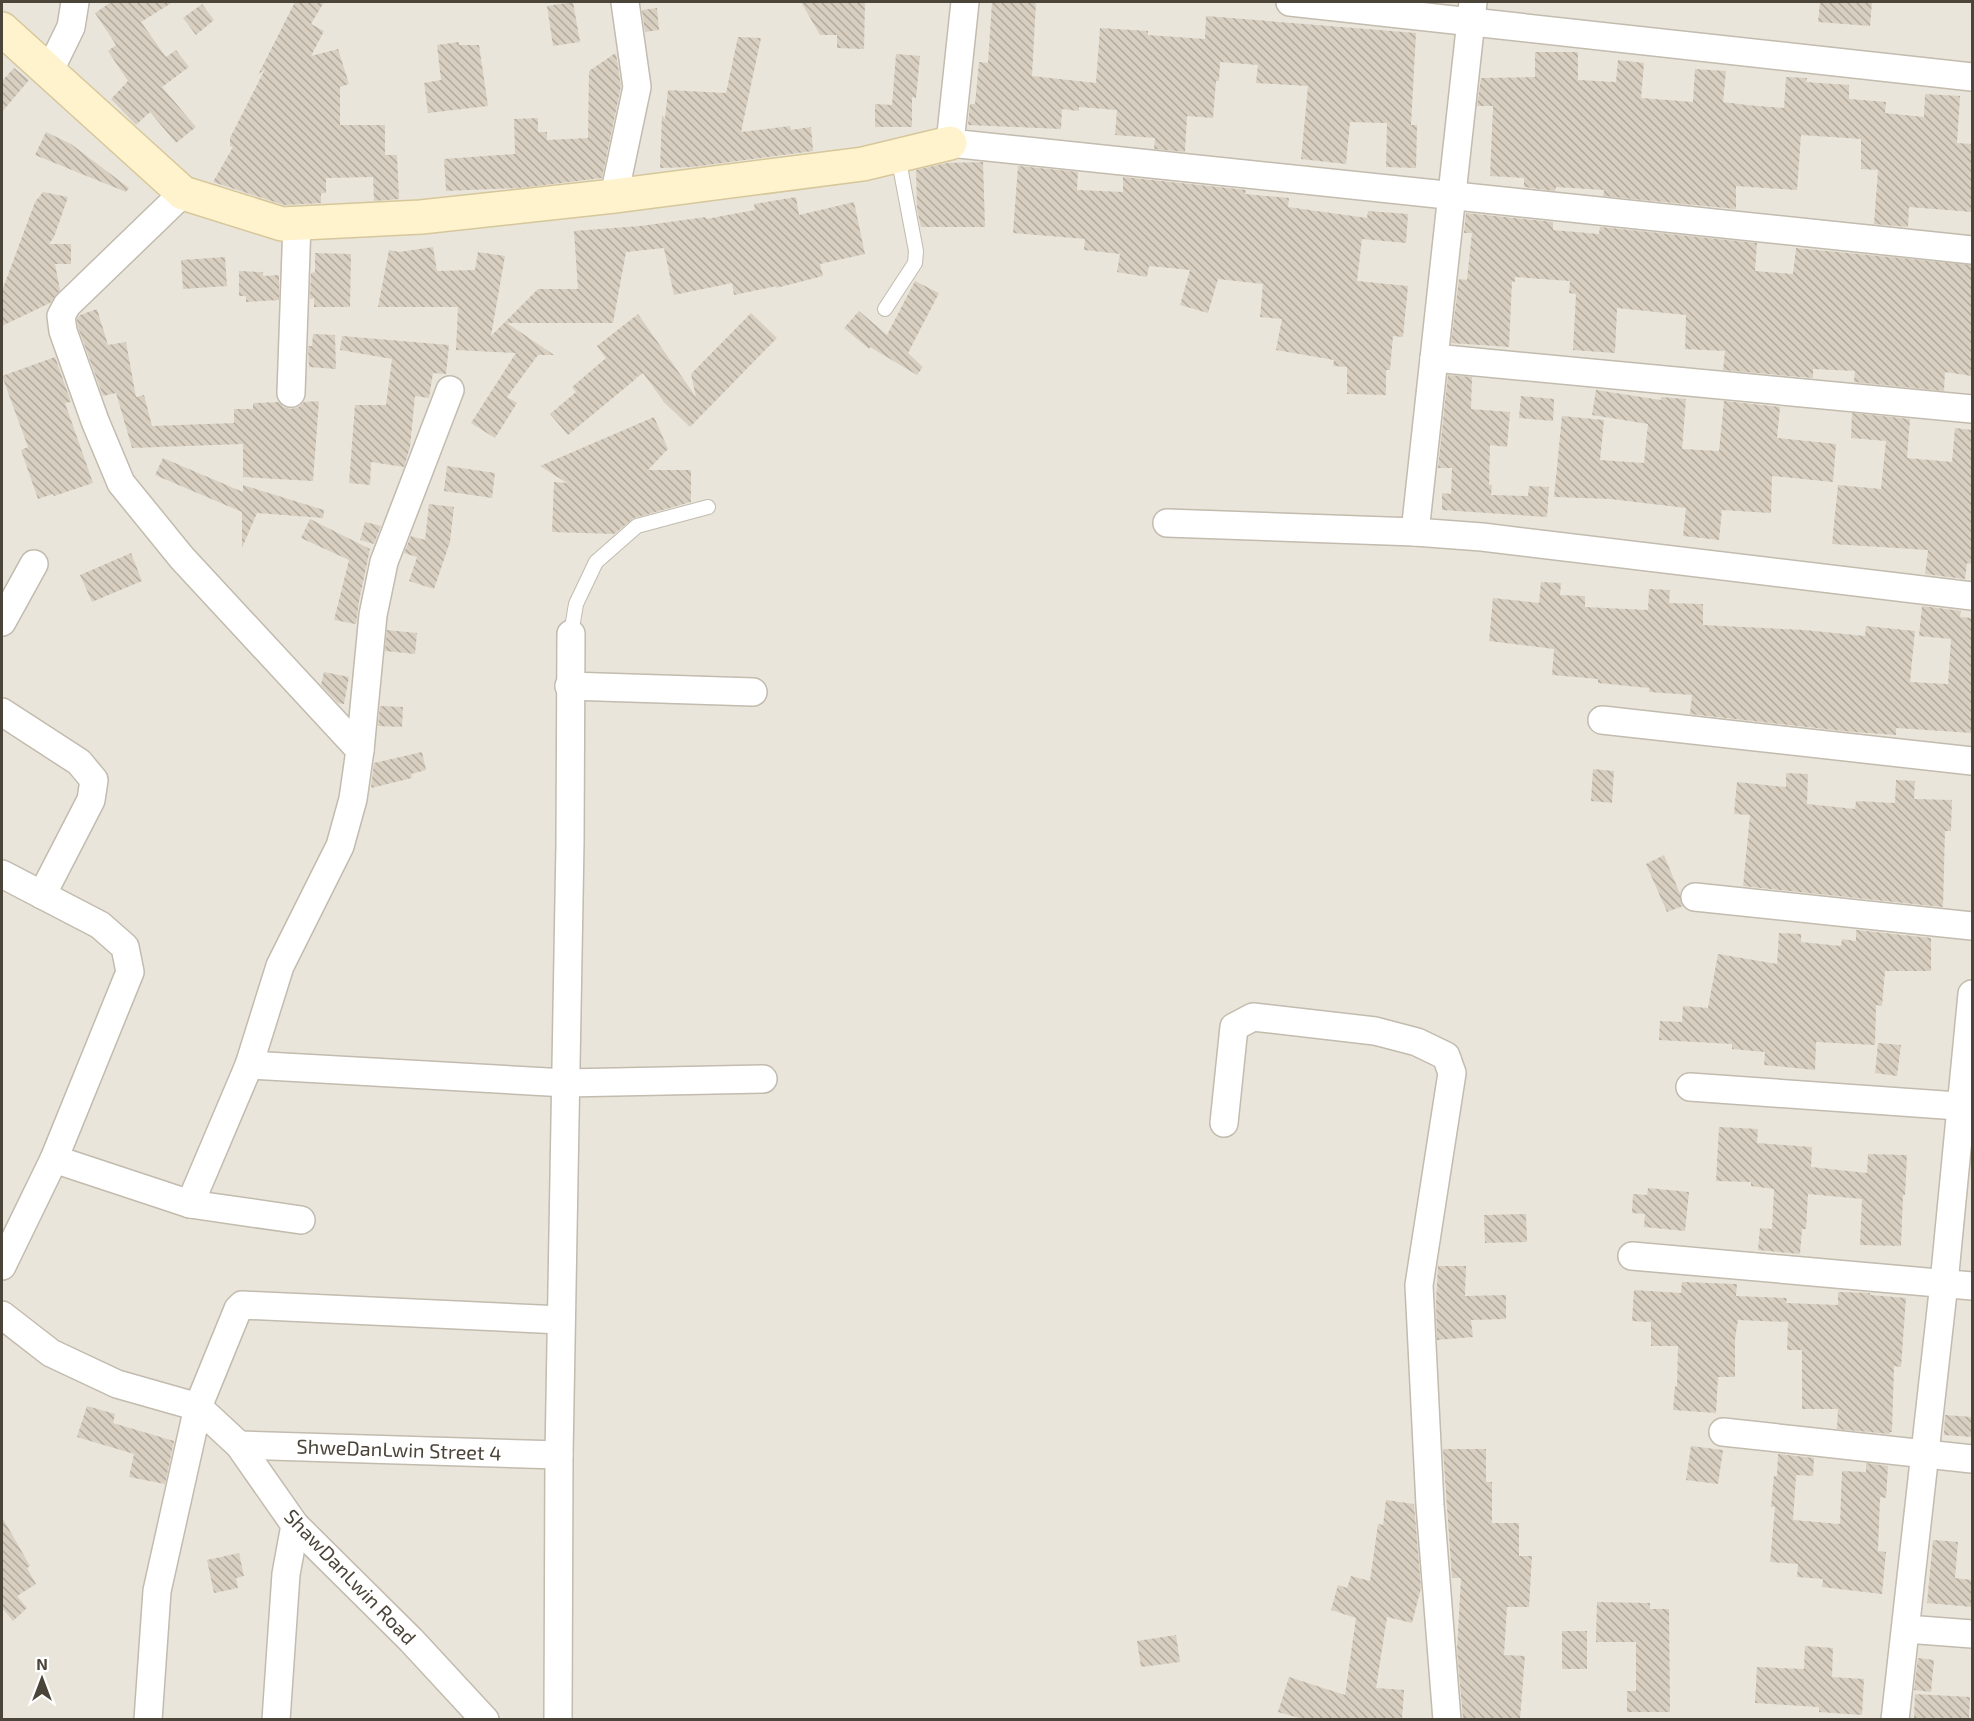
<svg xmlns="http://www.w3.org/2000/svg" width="1974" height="1721" viewBox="0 0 1974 1721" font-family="'Exo 2',sans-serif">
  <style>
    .residential { fill: #eae5da }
    .building { fill: url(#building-back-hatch) }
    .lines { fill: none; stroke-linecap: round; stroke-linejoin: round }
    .lane-casing { stroke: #c2bbae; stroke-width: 16 }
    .street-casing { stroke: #c2bbae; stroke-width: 30 }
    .secondary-casing { stroke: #d6c79b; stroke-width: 36 }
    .lane { stroke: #fff; stroke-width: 14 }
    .street { stroke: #fff; stroke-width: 27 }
    .secondary { stroke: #fff3cd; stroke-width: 33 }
    .labels { text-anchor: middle; stroke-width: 4.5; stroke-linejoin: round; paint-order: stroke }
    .street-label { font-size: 20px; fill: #4b4439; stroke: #fff }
  </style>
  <defs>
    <pattern id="building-back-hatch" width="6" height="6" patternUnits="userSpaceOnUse" patternTransform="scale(1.5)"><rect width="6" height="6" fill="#d8cfc1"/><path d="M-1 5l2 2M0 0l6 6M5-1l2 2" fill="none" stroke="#b1aa9e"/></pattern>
  </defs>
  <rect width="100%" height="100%" fill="#f6f3ec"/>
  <!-- residential -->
  <rect class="residential" x="2" y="2" width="1970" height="1717"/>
  <!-- building -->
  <g class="building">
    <path d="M 111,2 L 173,2 L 141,22 L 166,57 L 176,50 L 189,67 L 162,87 L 196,127 L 176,143 L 150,112 L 136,125 L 111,99 L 128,81 L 108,51 L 116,45 L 95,13 Z"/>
    <path d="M 295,2 L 324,2 L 311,24 L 324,31 L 311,56 L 338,49 L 349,84 L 340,87 L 340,125 L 385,125 L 385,155 L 397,155 L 399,199 L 374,201 L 373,177 L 326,178 L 326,193 L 321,193 L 321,203 L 284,205 L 213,182 L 233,147 L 230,146 L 230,138 L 265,69 L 258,75 Z"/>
    <path d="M 573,2 L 580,42 L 553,46 L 547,6 Z"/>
    <path d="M 801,2 L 865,2 L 864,49 L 837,48 L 837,35 L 820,35 Z"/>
    <path d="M 992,2 L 1036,2 L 1032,76 L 1096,83 L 1100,28 L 1148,31 L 1148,35 L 1205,39 L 1206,16 L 1416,33 L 1411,125 L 1417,125 L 1416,168 L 1386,167 L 1387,123 L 1350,122 L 1346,164 L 1301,159 L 1308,86 L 1256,83 L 1258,65 L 1220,62 L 1219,81 L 1216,81 L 1213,118 L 1187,116 L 1185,152 L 1154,149 L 1155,138 L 1115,135 L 1117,110 L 1079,107 L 1079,111 L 1062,109 L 1061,129 L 968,125 L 970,104 L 975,104 L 979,62 L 988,63 Z"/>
    <path d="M 1820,2 L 1872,2 L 1870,26 L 1818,22 Z"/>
    <path d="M 202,4 L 214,20 L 196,35 L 183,18 Z"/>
    <path d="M 657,8 L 659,30 L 645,32 L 642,10 Z"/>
    <path d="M 738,37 L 761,38 L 741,132 L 790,126 L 791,130 L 811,127 L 813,151 L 692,167 L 660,168 L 662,115 L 665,119 L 668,90 L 726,93 Z"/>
    <path d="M 459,42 L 459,45 L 479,45 L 488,106 L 428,113 L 424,83 L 441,80 L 437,45 Z"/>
    <path d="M 1535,52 L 1578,52 L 1578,80 L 1616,82 L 1618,60 L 1644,63 L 1641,98 L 1693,102 L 1695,69 L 1726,71 L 1723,102 L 1747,105 L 1784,108 L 1786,77 L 1807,78 L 1806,82 L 1849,85 L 1849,99 L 1886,102 L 1885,113 L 1924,117 L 1925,94 L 1960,96 L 1957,143 L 1972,144 L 1972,212 L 1909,207 L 1908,227 L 1874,224 L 1878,170 L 1861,169 L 1861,139 L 1801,135 L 1797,190 L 1736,186 L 1736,209 L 1603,196 L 1604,190 L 1556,187 L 1555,191 L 1524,187 L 1524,178 L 1490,176 L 1493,106 L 1477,106 L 1481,78 L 1535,77 Z"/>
    <path d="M 614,54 L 616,54 L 621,86 L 602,178 L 519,188 L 446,191 L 444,159 L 515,154 L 514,119 L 538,118 L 538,132 L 547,132 L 547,140 L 588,138 L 589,71 Z"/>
    <path d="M 896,54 L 920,56 L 916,98 L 912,97 L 912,127 L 875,127 L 875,104 L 892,105 Z"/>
    <path d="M 14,68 L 29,80 L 2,112 L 2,81 Z"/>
    <path d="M 46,132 L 71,144 L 129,188 L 126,192 L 35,155 Z"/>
    <path d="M 983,162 L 985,227 L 921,227 L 917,209 L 916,170 L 947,163 Z"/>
    <path d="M 1018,166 L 1078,172 L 1077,190 L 1123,192 L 1123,177 L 1246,190 L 1245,194 L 1289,198 L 1288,207 L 1367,218 L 1368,211 L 1408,214 L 1406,243 L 1362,239 L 1357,281 L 1408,286 L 1403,337 L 1393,336 L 1390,370 L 1386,370 L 1386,395 L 1347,394 L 1347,367 L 1333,366 L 1334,360 L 1276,350 L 1282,319 L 1260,317 L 1263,284 L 1218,279 L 1208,313 L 1180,305 L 1190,270 L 1149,266 L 1147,277 L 1117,272 L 1120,254 L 1084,250 L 1085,239 L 1013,233 Z"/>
    <path d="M 43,192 L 68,197 L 54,237 L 49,244 L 71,244 L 71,264 L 55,264 L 60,290 L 50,303 L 2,326 L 2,291 L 35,202 Z"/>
    <path d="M 796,197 L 799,215 L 854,202 L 865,254 L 820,264 L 823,276 L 776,288 L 777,286 L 734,295 L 732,283 L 674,295 L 664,248 L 626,252 L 613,323 L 507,323 L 554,355 L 538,355 L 507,397 L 517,403 L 495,438 L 471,423 L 516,353 L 456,350 L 458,307 L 378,307 L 389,250 L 399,252 L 433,247 L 437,271 L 475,270 L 478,252 L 505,256 L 491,336 L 538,289 L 578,289 L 574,231 L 640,226 L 706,217 L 706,219 L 755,210 L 754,204 Z"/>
    <path d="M 1466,213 L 1553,222 L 1553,230 L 1599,234 L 1600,227 L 1757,243 L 1755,271 L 1793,274 L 1796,248 L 1972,265 L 1972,376 L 1945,372 L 1944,391 L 1854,382 L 1855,371 L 1813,369 L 1813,378 L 1723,370 L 1725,351 L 1685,349 L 1686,315 L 1617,308 L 1615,353 L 1573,350 L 1576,294 L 1569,293 L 1570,281 L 1515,277 L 1515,282 L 1512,281 L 1509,347 L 1451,343 L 1459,279 L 1467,280 L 1472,233 L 1464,233 Z"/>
    <path d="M 315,253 L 351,254 L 350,307 L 314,307 L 314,298 L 310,299 L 311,273 L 315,272 Z"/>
    <path d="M 225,257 L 227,286 L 183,289 L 181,260 Z"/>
    <path d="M 239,271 L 263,272 L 263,276 L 279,275 L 279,300 L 246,302 L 246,296 L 239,296 Z"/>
    <path d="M 915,281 L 939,293 L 908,353 L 923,367 L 917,375 L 870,347 L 869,349 L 844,328 L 859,311 L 887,335 Z"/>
    <path d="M 97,309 L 108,345 L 126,342 L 136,397 L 144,395 L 152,426 L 234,423 L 234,409 L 253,409 L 253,403 L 279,402 L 283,407 L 291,409 L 299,407 L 304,402 L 319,401 L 313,481 L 243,477 L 243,444 L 132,448 L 116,393 L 103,396 L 78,327 L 77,319 L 80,315 Z"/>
    <path d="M 751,313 L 777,338 L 690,427 L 664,402 L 643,373 L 638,377 L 636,375 L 637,378 L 568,435 L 550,414 L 576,392 L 572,387 L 606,358 L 597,346 L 638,314 L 696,397 L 691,374 Z"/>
    <path d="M 313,334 L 335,335 L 336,369 L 309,367 L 308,346 L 312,346 Z"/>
    <path d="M 342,336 L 449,345 L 446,374 L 433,373 L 429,398 L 415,396 L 410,447 L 404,467 L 371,462 L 370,485 L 349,483 L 355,405 L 386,405 L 392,359 L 340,350 Z"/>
    <path d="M 55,357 L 71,402 L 65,403 L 93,483 L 54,496 L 53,494 L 38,499 L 21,450 L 28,447 L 2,376 Z"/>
    <path d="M 1448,375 L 1472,377 L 1471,409 L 1510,412 L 1507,447 L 1490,445 L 1489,485 L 1492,485 L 1491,495 L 1528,496 L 1529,486 L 1549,487 L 1547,517 L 1442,510 L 1442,493 L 1451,494 L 1452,468 L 1438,468 Z"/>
    <path d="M 1596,390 L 1661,400 L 1661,397 L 1686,399 L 1682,449 L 1719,451 L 1724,401 L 1780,407 L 1777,438 L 1836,444 L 1833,482 L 1772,476 L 1771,513 L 1722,510 L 1719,540 L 1683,536 L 1686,508 L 1610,499 L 1554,497 L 1562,416 L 1604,420 L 1600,460 L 1644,463 L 1648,424 L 1592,415 Z"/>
    <path d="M 1521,396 L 1554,399 L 1553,421 L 1519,418 Z"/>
    <path d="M 1852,413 L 1910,419 L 1907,458 L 1952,462 L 1955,428 L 1972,430 L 1972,564 L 1967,563 L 1965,579 L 1925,574 L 1928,550 L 1832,544 L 1838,485 L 1881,489 L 1886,441 L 1851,438 Z"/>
    <path d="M 654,417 L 668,449 L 648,470 L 691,470 L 691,502 L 634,518 L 614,534 L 552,532 L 554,482 L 567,483 L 540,466 Z"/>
    <path d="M 163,458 L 243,492 L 243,485 L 324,510 L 323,518 L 257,513 L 242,548 L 242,512 L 155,475 Z"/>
    <path d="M 447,466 L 495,473 L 492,498 L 444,491 Z"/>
    <path d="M 429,504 L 454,507 L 450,542 L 434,589 L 409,581 L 417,557 L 404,553 L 411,536 L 425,540 Z"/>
    <path d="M 310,519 L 370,549 L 359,601 L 356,624 L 334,620 L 349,560 L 301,538 Z"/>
    <path d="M 365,522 L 381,526 L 374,544 L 360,540 Z"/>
    <path d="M 131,553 L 142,581 L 92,602 L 80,575 Z"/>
    <path d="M 1541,582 L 1561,583 L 1560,595 L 1585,596 L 1585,607 L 1648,610 L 1649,589 L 1670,590 L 1669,603 L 1703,604 L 1703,625 L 1804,630 L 1865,636 L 1866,626 L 1915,631 L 1910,682 L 1948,684 L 1951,639 L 1919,636 L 1922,606 L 1961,611 L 1960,617 L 1972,618 L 1972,733 L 1896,728 L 1896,735 L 1853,732 L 1690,714 L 1692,695 L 1649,692 L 1649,688 L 1598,683 L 1598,679 L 1552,675 L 1554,649 L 1489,641 L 1493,598 L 1539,603 Z"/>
    <path d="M 387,630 L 417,633 L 415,654 L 385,651 Z"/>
    <path d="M 324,672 L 349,677 L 344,704 L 338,703 L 321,685 Z"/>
    <path d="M 380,706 L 403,707 L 402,727 L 378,726 Z"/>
    <path d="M 422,752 L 426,770 L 411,774 L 412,778 L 371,788 L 374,763 Z"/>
    <path d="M 1593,769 L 1614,771 L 1612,803 L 1591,801 Z"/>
    <path d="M 1786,773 L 1808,774 L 1807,804 L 1855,809 L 1856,801 L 1895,803 L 1896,780 L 1915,781 L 1914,799 L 1952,800 L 1951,831 L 1945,831 L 1943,907 L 1743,886 L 1750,815 L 1734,814 L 1737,782 L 1786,787 Z"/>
    <path d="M 1664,855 L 1680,894 L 1683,906 L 1667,912 L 1646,864 Z"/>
    <path d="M 1856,930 L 1931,938 L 1931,971 L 1885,971 L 1882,1006 L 1876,1005 L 1875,1045 L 1816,1042 L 1815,1070 L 1764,1065 L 1765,1052 L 1732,1049 L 1732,1044 L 1659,1040 L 1660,1021 L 1682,1022 L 1683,1006 L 1708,1008 L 1718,954 L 1777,964 L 1779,933 L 1801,934 L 1801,942 L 1841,946 L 1842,939 L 1856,941 Z"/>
    <path d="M 1878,1043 L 1901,1045 L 1897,1076 L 1875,1073 Z"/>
    <path d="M 1719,1127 L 1758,1129 L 1757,1143 L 1812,1147 L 1811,1167 L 1867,1173 L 1868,1154 L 1907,1155 L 1905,1195 L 1903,1195 L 1901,1246 L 1860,1245 L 1862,1199 L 1808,1194 L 1806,1229 L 1802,1229 L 1800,1254 L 1758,1250 L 1760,1228 L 1772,1229 L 1774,1189 L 1751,1186 L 1751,1182 L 1716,1181 Z"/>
    <path d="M 1648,1188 L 1689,1192 L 1685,1231 L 1644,1227 L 1645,1214 L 1632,1213 L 1633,1194 L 1647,1195 Z"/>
    <path d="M 1526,1214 L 1527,1242 L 1485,1243 L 1484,1215 Z"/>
    <path d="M 1438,1266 L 1466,1266 L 1465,1296 L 1506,1295 L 1506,1319 L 1471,1320 L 1473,1337 L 1437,1340 L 1436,1303 Z"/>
    <path d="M 1682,1282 L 1737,1284 L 1736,1296 L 1787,1298 L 1786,1303 L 1838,1305 L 1838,1292 L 1870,1293 L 1870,1295 L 1906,1298 L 1901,1367 L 1894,1366 L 1892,1432 L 1890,1432 L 1890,1434 L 1837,1429 L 1838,1409 L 1802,1409 L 1802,1350 L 1787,1350 L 1788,1322 L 1738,1320 L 1735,1339 L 1735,1377 L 1718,1377 L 1716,1413 L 1673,1410 L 1675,1386 L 1677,1387 L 1678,1346 L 1651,1346 L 1651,1322 L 1632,1321 L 1634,1290 L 1681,1293 Z"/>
    <path d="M 87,1406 L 115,1414 L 113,1423 L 174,1441 L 165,1484 L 129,1477 L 134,1454 L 77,1437 Z"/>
    <path d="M 1945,1415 L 1972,1417 L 1972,1437 L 1944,1435 Z"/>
    <path d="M 1691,1446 L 1723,1450 L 1718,1484 L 1686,1480 Z"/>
    <path d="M 1443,1449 L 1486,1449 L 1486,1482 L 1492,1482 L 1492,1523 L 1519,1523 L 1519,1556 L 1532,1556 L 1529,1607 L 1507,1607 L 1504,1655 L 1525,1656 L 1520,1719 L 1463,1719 L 1457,1649 L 1461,1578 L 1452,1578 Z"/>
    <path d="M 1778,1454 L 1814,1458 L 1813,1476 L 1796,1475 L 1793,1520 L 1840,1524 L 1842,1471 L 1866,1472 L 1866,1463 L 1888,1466 L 1886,1498 L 1880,1497 L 1878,1551 L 1886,1552 L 1882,1594 L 1822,1587 L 1823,1579 L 1797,1577 L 1798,1564 L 1770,1562 L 1775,1507 L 1771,1507 L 1774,1476 L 1777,1476 Z"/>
    <path d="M 1386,1500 L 1414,1504 L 1421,1588 L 1412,1623 L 1387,1617 L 1376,1688 L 1404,1690 L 1402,1719 L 1303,1719 L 1278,1712 L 1289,1677 L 1345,1695 L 1356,1618 L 1331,1610 L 1338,1585 L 1347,1588 L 1351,1576 L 1370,1581 L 1378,1524 L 1383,1525 Z"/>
    <path d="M 2,1517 L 30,1566 L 27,1568 L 36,1584 L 17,1596 L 27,1608 L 13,1621 L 2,1608 Z"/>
    <path d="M 1933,1540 L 1958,1542 L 1955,1578 L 1972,1580 L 1972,1607 L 1927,1603 Z"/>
    <path d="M 239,1553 L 244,1576 L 236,1578 L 238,1588 L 214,1593 L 207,1560 Z"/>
    <path d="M 1597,1602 L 1650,1603 L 1650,1609 L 1669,1609 L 1670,1712 L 1627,1712 L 1627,1691 L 1636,1691 L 1636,1642 L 1596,1642 Z"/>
    <rect x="1562" y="1631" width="25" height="38"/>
    <path d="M 1176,1635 L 1180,1662 L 1141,1667 L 1137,1641 Z"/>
    <path d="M 1805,1646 L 1833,1648 L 1832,1677 L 1864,1679 L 1862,1715 L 1819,1712 L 1819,1707 L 1755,1703 L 1757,1667 L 1804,1669 Z"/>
    <path d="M 1918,1658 L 1934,1660 L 1931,1692 L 1914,1690 Z"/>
    <path d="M 1915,1694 L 1970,1697 L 1969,1719 L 1914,1719 Z"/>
  </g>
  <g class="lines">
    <defs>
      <g id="lane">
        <path d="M 885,309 L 915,263 L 916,251 L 898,156"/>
        <path d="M 571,634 L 576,604 L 596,562 L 637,526 L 708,507"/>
      </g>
      <g id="street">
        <path d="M 965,2 L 950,143 L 1972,250"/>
        <path d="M 1290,2 L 1972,77"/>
        <path d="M 49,72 L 71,27 L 75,2"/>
        <path d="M 183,193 L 67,305 L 61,316 L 63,331 L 95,421 L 121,483 L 182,558 L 360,750"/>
        <path d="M 614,196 L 637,87 L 625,2"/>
        <path d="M 1434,358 L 1972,409"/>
        <path d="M 291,393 L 297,223"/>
        <path d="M 1167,523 L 1415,532 L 1482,537 L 1972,596"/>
        <path d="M 1415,532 L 1473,2"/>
        <path d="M 2,622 L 34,564"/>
        <path d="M 569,686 L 753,692"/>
        <path d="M 2,712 L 79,762 L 94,780 L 91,800 L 42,895"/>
        <path d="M 1602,720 L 1972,761"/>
        <path d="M 2,874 L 100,925 L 125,947 L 130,972 L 54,1159"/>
        <path d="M 1695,897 L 1972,926"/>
        <path d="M 249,1065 L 566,1083 L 763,1079"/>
        <path d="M 1690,1087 L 1972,1107"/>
        <path d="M 1224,1123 L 1234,1027 L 1253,1017 L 1375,1031 L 1417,1042 L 1446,1056 L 1452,1073 L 1419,1285 L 1430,1505 L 1447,1720"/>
        <path d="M 190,1204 L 249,1065 L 280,966 L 340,846 L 353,799 L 360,750 L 373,615 L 384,562 L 450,390"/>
        <path d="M 1632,1256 L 1972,1286"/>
        <path d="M 2,1266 L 54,1159 L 190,1204 L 301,1220"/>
        <path d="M 2,1315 L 51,1353 L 117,1384 L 198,1407 L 239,1445 L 295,1525 L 411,1640 L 485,1720"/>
        <path d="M 1723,1432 L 1972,1459"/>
        <path d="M 239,1445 L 559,1455"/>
        <path d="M 1906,1629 L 1972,1634"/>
        <path d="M 148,1720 L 157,1591 L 198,1407 L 238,1309 L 242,1305 L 561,1320"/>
        <path d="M 276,1720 L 286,1574 L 295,1525"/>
        <path d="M 558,1720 L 559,1455 L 570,843 L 571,634"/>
        <path d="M 1895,1720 L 1944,1283 L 1972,994"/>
      </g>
      <path id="secondary" d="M 2,29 L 183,193 L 282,224 L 421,217 L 614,196 L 863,164 L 950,143"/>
    </defs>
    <!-- lane casing -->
    <use href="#lane" class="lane-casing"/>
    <!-- street casing -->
    <use href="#street" class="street-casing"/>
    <!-- secondary casing -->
    <use href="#secondary" class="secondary-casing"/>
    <!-- lane -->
    <use href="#lane" class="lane"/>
    <!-- street -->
    <use href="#street" class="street"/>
    <!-- secondary -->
    <use href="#secondary" class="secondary"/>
  </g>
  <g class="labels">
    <!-- street labels -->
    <g class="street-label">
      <text transform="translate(399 1450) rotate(2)" y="7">ShweDanLwin Street 4</text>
      <text transform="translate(350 1577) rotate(46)" y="7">ShawDanLwin Road</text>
    </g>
  </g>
  <!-- border -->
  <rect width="1974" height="1721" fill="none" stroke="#4b4439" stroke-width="6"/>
  <!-- north arrow -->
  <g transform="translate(42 1679)" stroke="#ffffff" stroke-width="4.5" paint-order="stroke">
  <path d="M0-4.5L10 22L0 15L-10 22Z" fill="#4b4439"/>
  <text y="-9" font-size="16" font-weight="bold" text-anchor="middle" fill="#4b4439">N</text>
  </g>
</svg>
